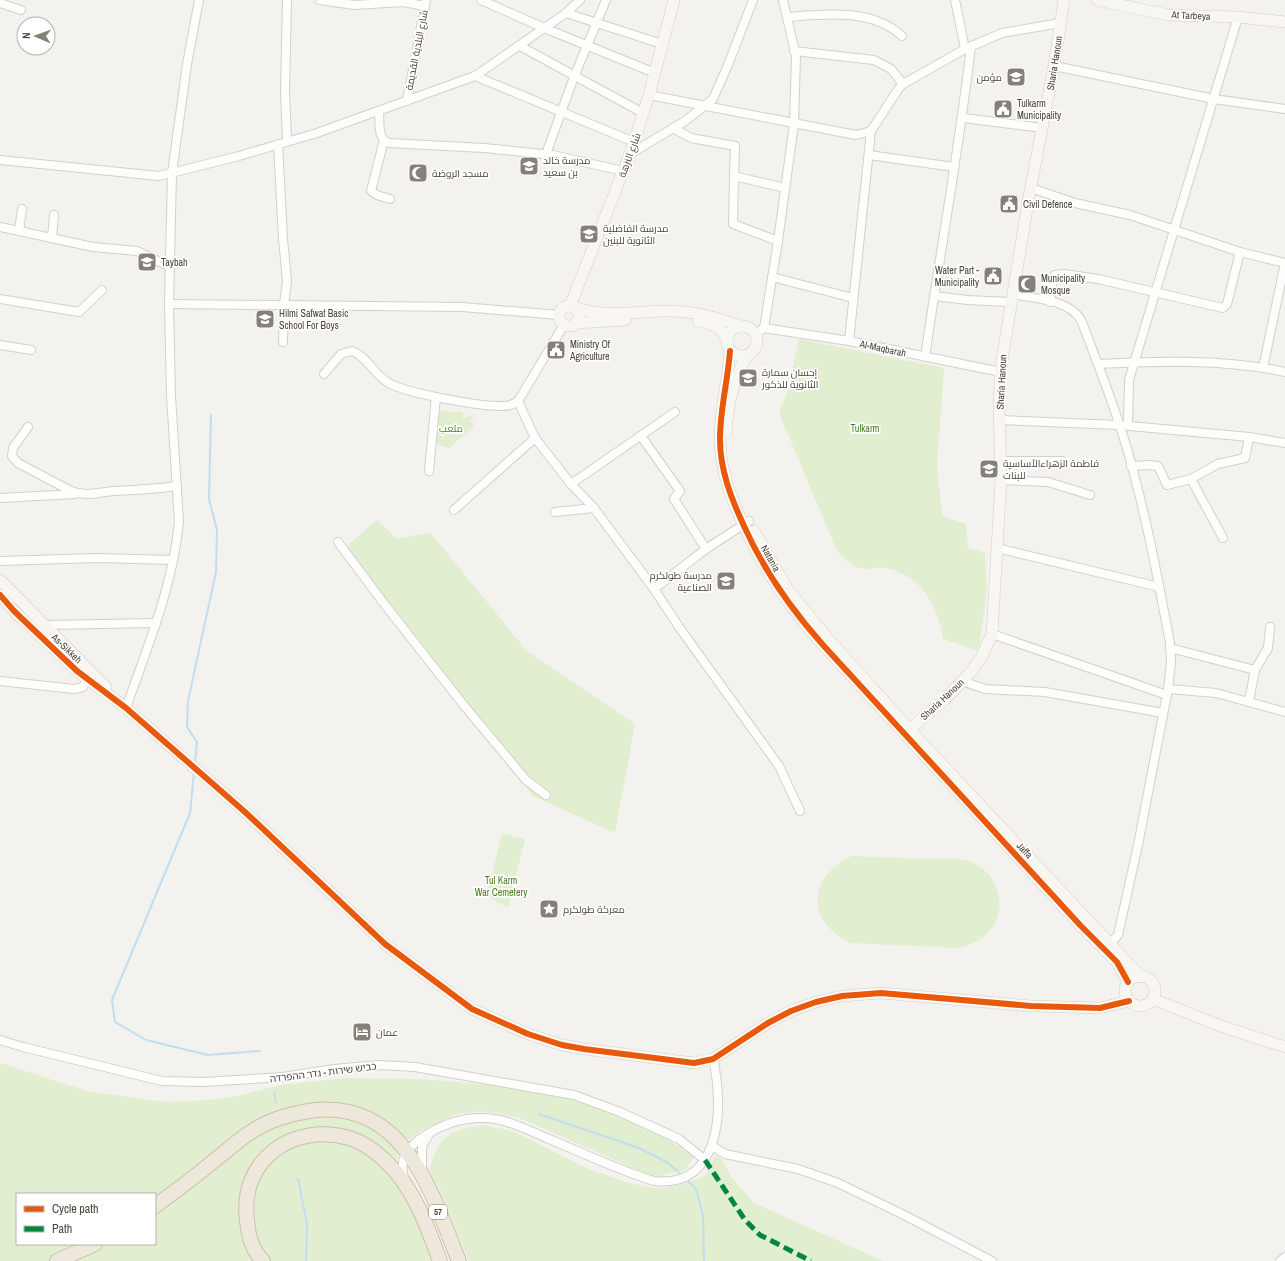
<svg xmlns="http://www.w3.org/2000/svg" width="1285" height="1261" viewBox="0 0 1285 1261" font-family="'Archivo Narrow',Cairo,'Noto Sans Hebrew',sans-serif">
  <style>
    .green { fill: #e1eecf }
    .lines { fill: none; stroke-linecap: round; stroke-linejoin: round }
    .stream { stroke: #c0ddf1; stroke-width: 2 }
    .street-casing { stroke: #d2d0cb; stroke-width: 10 }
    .secondary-casing { stroke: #d3cfc5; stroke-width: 12 }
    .highway-casing { stroke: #ccbfa9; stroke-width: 16 }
    .street { stroke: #fdfdfc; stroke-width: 8 }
    .secondary { stroke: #f7f6f1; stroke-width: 11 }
    .highway { stroke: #ede8db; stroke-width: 14 }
    .quiet { stroke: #00873e; stroke-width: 5; stroke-dasharray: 10 5; stroke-linecap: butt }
    .cycleway-casing { stroke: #fff; stroke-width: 8 }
    .cycleway { stroke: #e8590c; stroke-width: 6 }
    .labels { text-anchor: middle; stroke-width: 3.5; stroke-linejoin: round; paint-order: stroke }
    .shield { fill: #fff; stroke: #817c74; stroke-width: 1 }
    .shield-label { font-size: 9px; font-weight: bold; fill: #4b4439 }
    .street-label { font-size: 10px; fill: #4b4439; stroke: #fff }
    .poi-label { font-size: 10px; fill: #4b4439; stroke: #fff; text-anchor: start }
    .park-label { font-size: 10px; fill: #4a7f2a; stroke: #fff }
  </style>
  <rect width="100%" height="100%" fill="#f4f2ee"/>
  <!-- green -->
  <g class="green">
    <path d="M 799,339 L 944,368 L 937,466 L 942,516 L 966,524 L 968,548 L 985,553 L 987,588 L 979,651 L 943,639 C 938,604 920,573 883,568 C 877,567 871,569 865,569 C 852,568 845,560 837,551 L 779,413 L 787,393 Z"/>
    <path d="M 440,411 L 463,412 L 463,419 L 476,414 L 470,421 L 474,426 L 449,448 L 435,444 Z"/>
    <path d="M 377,520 L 397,539 L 430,532 L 526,650 L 635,724 L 615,833 L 533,796 L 460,705 L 347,546 Z"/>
    <path d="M 502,834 L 525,839 L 508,908 L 486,896 Z"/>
    <path d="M 852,856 C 877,857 903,858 928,859 C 941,859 955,858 968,861 C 990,866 1005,895 998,916 C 991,936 976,944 957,948 L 851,943 C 806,923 807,876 852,856 Z"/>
    <path d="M 0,1063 L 87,1091 L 166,1102 L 208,1100 L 237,1096 L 281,1085 L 346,1078 L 420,1079 L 552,1090 L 660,1134 L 694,1157 L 685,1170 L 667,1174 L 650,1181 L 642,1172 L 517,1117 L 481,1111 L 457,1114 L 422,1130 L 409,1140 L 380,1117 L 367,1110 L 336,1104 L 283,1114 L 155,1206 L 155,1194 L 17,1194 L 17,1244 L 93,1244 L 50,1261 L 0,1261 Z"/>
    <path d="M 325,1115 L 363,1121 L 400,1149 L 395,1165 L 372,1143 L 285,1136 L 268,1146 L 254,1161 L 245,1179 L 241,1196 L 256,1261 L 70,1261 L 106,1244 L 155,1244 L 155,1212 L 254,1136 L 278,1124 Z"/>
    <path d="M 485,1125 L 515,1132 L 586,1168 L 629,1183 L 657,1189 L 682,1185 L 705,1176 L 715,1156 L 722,1159 L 732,1178 L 754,1203 L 883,1261 L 469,1261 L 440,1190 L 429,1170 C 440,1134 449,1130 485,1125 Z"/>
    <path d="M 327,1140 C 334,1141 342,1141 349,1144 C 396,1160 416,1218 432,1261 L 272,1261 L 261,1250 L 254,1234 L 252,1197 L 263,1168 L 290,1147 L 308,1141 Z"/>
  </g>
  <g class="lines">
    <!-- stream -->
    <g class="stream">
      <path d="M 195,763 L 197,742 L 187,727 L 188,701 L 216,572 L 217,530 L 209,499 L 211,415"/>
      <path d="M 194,773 L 190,813 L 112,1000 L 115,1022 L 146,1040 L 208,1055 L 260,1051"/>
      <path d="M 274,1092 L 276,1102"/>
      <path d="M 539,1114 L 639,1148 L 667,1162 L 682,1175"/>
      <path d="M 685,1178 L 696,1189 L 703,1216 L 704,1261"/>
      <path d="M 298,1179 L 307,1224 L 306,1261"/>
    </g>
    <defs>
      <g id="street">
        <path d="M 320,0 L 354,5 L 404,2 L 424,6"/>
        <path d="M 481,0 L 544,28 L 655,73"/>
        <path d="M 955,0 L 965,49"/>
        <path d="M 0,3 L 21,10"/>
        <path d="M 566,13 L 662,44"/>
        <path d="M 787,17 C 825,14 872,8 902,36"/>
        <path d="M 520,46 L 643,113"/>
        <path d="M 794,51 L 874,60 L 891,69 L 903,84"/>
        <path d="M 1054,66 L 1214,99 L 1285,109"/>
        <path d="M 475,76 L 634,142"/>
        <path d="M 649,95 L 856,135 L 871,131 L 899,88 L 903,84 L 965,49 L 1002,33 L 1060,23"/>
        <path d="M 407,101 L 426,0"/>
        <path d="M 379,111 C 380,121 377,140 389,143 L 484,148 L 553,155 L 623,171"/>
        <path d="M 963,118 L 1043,128"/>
        <path d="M 673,128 L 691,138 L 735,146 L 734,176 L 785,188"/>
        <path d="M 384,140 L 371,191 L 377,195 L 390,199"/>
        <path d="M 287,141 L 285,91 L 287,0"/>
        <path d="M 278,144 L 283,239 L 287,281 L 284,304 L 283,342"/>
        <path d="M 546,154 L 574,77 L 606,0"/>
        <path d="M 630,154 L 685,121 L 713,99 L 728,65 L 753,0"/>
        <path d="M 869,155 L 954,167"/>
        <path d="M 0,160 L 159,176 L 239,156 L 317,133 L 475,76 L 566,13 L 580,0"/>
        <path d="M 734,176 L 733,224 L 778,241"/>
        <path d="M 1031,188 L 1075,203 L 1130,215 L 1240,252 L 1285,263"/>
        <path d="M 0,227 L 93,247 L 137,251 L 170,267"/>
        <path d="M 19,231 L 22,209"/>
        <path d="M 52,238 L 54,215"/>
        <path d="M 772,277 L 853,298"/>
        <path d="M 1013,294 C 1035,299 1069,299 1081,320 C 1098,364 1115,407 1128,452 C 1146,515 1158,579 1170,643 L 1171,662 L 1168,689 L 1138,845 L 1118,935 L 1107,947"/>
        <path d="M 934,296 L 968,300 L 1011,302"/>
        <path d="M 0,299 L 79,312 L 102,290"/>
        <path d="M 1050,302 L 1053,277 L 1055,275 L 1064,274 L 1098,279 L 1223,308 L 1227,304 L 1240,252"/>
        <path d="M 169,304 L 462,307 L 559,315"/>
        <path d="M 764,328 L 849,341 L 1001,372"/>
        <path d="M 756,334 L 764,328 L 778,241 L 794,124 L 796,56 L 783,0"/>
        <path d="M 849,341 L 871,131"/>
        <path d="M 0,345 L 31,350"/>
        <path d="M 925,357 C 940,253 959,150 971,46"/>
        <path d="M 1098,364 C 1161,361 1224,359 1285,372"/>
        <path d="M 1263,368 L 1285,263"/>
        <path d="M 324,374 L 341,354 L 352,351 C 367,356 375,376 389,383 C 406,393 492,410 510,405 C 514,404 518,401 520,398 L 564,325"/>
        <path d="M 518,401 L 535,438 L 571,484 L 594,508 L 654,589 L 679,627 L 779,766 L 800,811"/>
        <path d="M 1000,420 L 1119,425 L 1249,437 L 1285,443"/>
        <path d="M 1128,425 L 1129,380 L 1238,17"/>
        <path d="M 28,427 L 13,448 L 12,456 L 18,463 L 71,491 C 87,497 99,492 114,491 C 135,490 156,489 177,486"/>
        <path d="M 641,436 L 680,491 L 674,499 L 706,549"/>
        <path d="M 1001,461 L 1062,461"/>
        <path d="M 1131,466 L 1148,465 L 1158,466 L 1167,485 L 1191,479 L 1223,538"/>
        <path d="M 429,471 L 436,397"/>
        <path d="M 1191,479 L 1218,464 L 1245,458 L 1249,437"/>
        <path d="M 1001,480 L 1048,482 L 1090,495"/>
        <path d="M 571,484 L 675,412"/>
        <path d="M 0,498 L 75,494"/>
        <path d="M 454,510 L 535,438"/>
        <path d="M 555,512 L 594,508"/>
        <path d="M 338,542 L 385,605 L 462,703 L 526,780 L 546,795"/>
        <path d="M 997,548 L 1159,587"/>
        <path d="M 0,561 L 97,558 L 173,560"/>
        <path d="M 654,589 L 706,549 L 749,521"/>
        <path d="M 45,625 L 156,623"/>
        <path d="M 992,634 L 1167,695"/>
        <path d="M 1170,648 L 1255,670"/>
        <path d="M 0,681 L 74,689 L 83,687 L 87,679"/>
        <path d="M 962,681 L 985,689 L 1045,692 L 1163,713"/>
        <path d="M 1168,689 L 1216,693 L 1285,712"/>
        <path d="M 1249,701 L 1255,670 L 1268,648 L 1270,627"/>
        <path d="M 126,708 C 147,648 173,586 179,522 L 171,396 L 169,304 L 172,173 L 187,64 L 199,0"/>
        <path d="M 0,1040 L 23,1047 L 162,1081 L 204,1082 L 283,1077 L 334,1069 L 379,1065 L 415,1067 L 574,1095 L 620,1112 L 679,1139 L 705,1160"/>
        <path d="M 712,1146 L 725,1154 L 798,1169 L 838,1183 L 906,1216 L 992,1261"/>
        <path d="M 422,1171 L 422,1146 L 429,1134"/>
        <path d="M 404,1178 C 399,1161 406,1149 420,1139 C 438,1126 459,1118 482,1118 C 506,1118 528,1130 549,1139 C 583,1153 618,1170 654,1181 C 722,1189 724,1106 713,1059"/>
        <path d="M 1280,1261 L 1285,1257"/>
      </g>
      <g id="secondary">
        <path d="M 1097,0 L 1169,15 L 1238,17 L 1285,22"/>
        <circle cx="569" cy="316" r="10"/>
        <path d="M 570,306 L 630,154 L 649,95 L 674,0"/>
        <path d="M 576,308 C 605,318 639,311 668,311 C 694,311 717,318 741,326"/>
        <path d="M 698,321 C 712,324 720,326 727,339"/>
        <path d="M 576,323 L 625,320"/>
        <circle cx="742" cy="341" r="15"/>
        <path d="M 730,351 C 728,380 720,409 720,439 C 720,470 731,498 744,526 C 764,571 790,608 823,645 L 1080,925 L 1117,962 L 1128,982"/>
        <path d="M 726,432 C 728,406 733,377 747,356"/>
        <path d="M 754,531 L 788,590 L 830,641 L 909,729 L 1141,977"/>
        <path d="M 0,580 L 106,687"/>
        <path d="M 0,595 L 14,611 L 77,671 L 126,708 L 245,812 L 385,944 L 472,1009 L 528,1034 L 562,1045 L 584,1049 L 694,1063 L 713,1059 L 768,1023 L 791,1011 L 816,1002 L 842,996 L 881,993 L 1031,1006 L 1100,1008 L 1129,1001"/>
        <path d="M 905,733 L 945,699 L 969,674 L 981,658 L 992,634 L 1001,480 L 999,403 L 1001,366 L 1028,202 L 1054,66 L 1064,0"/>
        <circle cx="1140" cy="991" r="15"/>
        <path d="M 1153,999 L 1218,1025 L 1285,1047"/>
      </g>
      <g id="highway">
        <path d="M 155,1206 C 176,1191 196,1176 215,1160 C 227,1151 238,1140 251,1132 C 270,1119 293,1113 316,1110 C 406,1102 432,1194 459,1261"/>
        <path d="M 57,1261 L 95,1244"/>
        <path d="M 263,1261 C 252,1250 248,1235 247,1220 C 239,1160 293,1122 349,1138 C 373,1145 396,1169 408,1189 C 422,1211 431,1237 440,1261"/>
      </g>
    </defs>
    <!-- street casing -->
    <use href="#street" class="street-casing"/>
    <!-- secondary casing -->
    <use href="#secondary" class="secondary-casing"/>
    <!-- highway casing -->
    <use href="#highway" class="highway-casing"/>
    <!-- street -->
    <use href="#street" class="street"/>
    <!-- secondary -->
    <use href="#secondary" class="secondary"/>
    <!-- highway -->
    <use href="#highway" class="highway"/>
    <!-- quiet -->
    <path class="quiet" d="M 705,1160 L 745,1220 L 760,1235 L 811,1261"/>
    <defs>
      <g id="cycleway">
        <path d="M 730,351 C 728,380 720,409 720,439 C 720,470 731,498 744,526 C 764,571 790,608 823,645 L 1080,925 L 1117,962 L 1128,982"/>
        <path d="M 0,595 L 14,611 L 77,671 L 126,708 L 245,812 L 385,944 L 472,1009 L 528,1034 L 562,1045 L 584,1049 L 694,1063 L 713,1059 L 768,1023 L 791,1011 L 816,1002 L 842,996 L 881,993 L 1031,1006 L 1100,1008 L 1129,1001"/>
      </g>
    </defs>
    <!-- cycleway casing -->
    <use href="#cycleway" class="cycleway-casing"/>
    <!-- cycleway -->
    <use href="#cycleway" class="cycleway"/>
  </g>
  <!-- icons -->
  <defs>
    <symbol id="school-square" viewBox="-11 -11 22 22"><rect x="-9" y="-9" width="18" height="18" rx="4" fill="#868178" stroke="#fff"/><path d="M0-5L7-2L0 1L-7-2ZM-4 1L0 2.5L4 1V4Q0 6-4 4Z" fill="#fff"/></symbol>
    <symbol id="civic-square" viewBox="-11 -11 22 22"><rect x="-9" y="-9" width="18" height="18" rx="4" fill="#868178" stroke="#fff"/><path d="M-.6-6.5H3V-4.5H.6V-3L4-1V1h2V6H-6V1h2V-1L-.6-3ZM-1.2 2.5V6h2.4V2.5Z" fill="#fff"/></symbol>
    <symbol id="mosque-square" viewBox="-11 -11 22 22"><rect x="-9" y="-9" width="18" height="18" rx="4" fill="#868178" stroke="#fff"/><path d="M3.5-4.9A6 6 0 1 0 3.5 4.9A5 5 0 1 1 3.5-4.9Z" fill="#fff"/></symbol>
    <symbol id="sight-square" viewBox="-11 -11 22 22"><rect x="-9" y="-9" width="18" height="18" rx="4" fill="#868178" stroke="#fff"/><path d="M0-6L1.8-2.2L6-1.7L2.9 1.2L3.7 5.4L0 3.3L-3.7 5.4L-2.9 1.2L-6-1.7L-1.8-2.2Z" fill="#fff"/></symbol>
    <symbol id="hotel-square" viewBox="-11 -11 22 22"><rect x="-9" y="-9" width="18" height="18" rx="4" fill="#868178" stroke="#fff"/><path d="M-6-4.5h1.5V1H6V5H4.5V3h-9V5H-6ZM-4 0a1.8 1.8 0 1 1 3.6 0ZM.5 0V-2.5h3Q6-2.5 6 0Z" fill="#fff"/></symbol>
  </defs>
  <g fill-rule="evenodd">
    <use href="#school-square" x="1005" y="66" width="22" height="22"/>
    <use href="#civic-square" x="992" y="98" width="22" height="22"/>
    <use href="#school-square" x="518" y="155" width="22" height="22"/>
    <use href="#mosque-square" x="407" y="162" width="22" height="22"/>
    <use href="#civic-square" x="998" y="193" width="22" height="22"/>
    <use href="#school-square" x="578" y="223" width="22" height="22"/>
    <use href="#school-square" x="136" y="251" width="22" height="22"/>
    <use href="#civic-square" x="982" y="265" width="22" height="22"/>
    <use href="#mosque-square" x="1016" y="273" width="22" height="22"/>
    <use href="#school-square" x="254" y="308" width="22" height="22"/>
    <use href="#civic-square" x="545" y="339" width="22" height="22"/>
    <use href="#school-square" x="737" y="367" width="22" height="22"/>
    <use href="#school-square" x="978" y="458" width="22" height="22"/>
    <use href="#school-square" x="715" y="570" width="22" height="22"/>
    <use href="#sight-square" x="538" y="898" width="22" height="22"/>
    <use href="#hotel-square" x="351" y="1021" width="22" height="22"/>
  </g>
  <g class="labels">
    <!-- shield labels -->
    <rect class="shield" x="429" y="1205" width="18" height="14" rx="3"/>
    <g class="shield-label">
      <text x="438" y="1215">57</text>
    </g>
    <!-- street labels -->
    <g class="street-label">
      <text transform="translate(1191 15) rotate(3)" y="4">At Tarbeya</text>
      <text transform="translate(416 50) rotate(-79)" y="4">شارع البلدية القديمة</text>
      <text transform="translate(1054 63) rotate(-81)" y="4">Sharia Hanoun</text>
      <text transform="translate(629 155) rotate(-70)" y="4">شارع النزهة</text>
      <text transform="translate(883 348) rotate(12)" y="4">Al-Maqbarah</text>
      <text transform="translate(1001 382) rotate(-87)" y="4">Sharia Hanoun</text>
      <text transform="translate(771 558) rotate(61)" y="4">Natania</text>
      <text transform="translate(67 648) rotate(44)" y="4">As-Sikkeh</text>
      <text transform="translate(942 699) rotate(-43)" y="4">Sharia Hanoun</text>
      <text transform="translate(1025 850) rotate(47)" y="4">Jaffa</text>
      <text transform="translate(323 1072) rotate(-7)" y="4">כביש שירות - גדר ההפרדה</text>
    </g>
    <!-- poi labels -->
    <g class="poi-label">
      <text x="1002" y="81" text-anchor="end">مؤمن</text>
      <text x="1017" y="107">Tulkarm<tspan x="1017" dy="12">Municipality</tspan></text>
      <text x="543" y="164">مدرسة خالد<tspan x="543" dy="12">بن سعيد</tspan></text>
      <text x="432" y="177">مسجد الروضة</text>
      <text x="1023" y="208">Civil Defence</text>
      <text x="603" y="232">مدرسة الفاضلية<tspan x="603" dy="12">الثانوية للبنين</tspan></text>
      <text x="161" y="266">Taybah</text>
      <text x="979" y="274" text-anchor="end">Water Part -<tspan x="979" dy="12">Municipality</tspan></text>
      <text x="1041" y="282">Municipality<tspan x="1041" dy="12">Mosque</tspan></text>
      <text x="279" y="317">Hilmi Safwat Basic<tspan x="279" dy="12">School For Boys</tspan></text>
      <text x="570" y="348">Ministry Of<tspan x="570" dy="12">Agriculture</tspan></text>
      <text x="762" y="376">إحسان سمارة<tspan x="762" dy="12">الثانوية للذكور</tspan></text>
      <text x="1003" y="467">فاطمة الزهراءالأساسية<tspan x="1003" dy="12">للبنات</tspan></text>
      <text x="712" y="579" text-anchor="end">مدرسة طولكرم<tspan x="712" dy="12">الصناعية</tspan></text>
      <text x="563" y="913">معركة طولكرم</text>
      <text x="376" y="1036">عمان</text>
    </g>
    <!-- park labels -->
    <g class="park-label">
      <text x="451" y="432">ملعب</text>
      <text x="865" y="432">Tulkarm</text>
      <text x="501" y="884">Tul Karm<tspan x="501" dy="12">War Cemetery</tspan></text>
    </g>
  </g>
  <!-- legend -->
  <rect x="16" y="1193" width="140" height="52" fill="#ffffff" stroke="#b7b4b0"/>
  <rect x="24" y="1206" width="20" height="6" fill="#e8590c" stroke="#b7b4b0"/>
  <text x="52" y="1213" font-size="12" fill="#4b4439">Cycle path</text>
  <rect x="24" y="1226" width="20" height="6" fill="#00873e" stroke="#b7b4b0"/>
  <text x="52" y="1233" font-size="12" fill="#4b4439">Path</text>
  <!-- north arrow -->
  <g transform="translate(36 36) rotate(272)"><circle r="19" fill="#ffffff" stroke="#b7b4b0"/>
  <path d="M0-3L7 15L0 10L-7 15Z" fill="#868178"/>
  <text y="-6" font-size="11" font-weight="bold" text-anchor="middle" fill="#4b4439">N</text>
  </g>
</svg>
